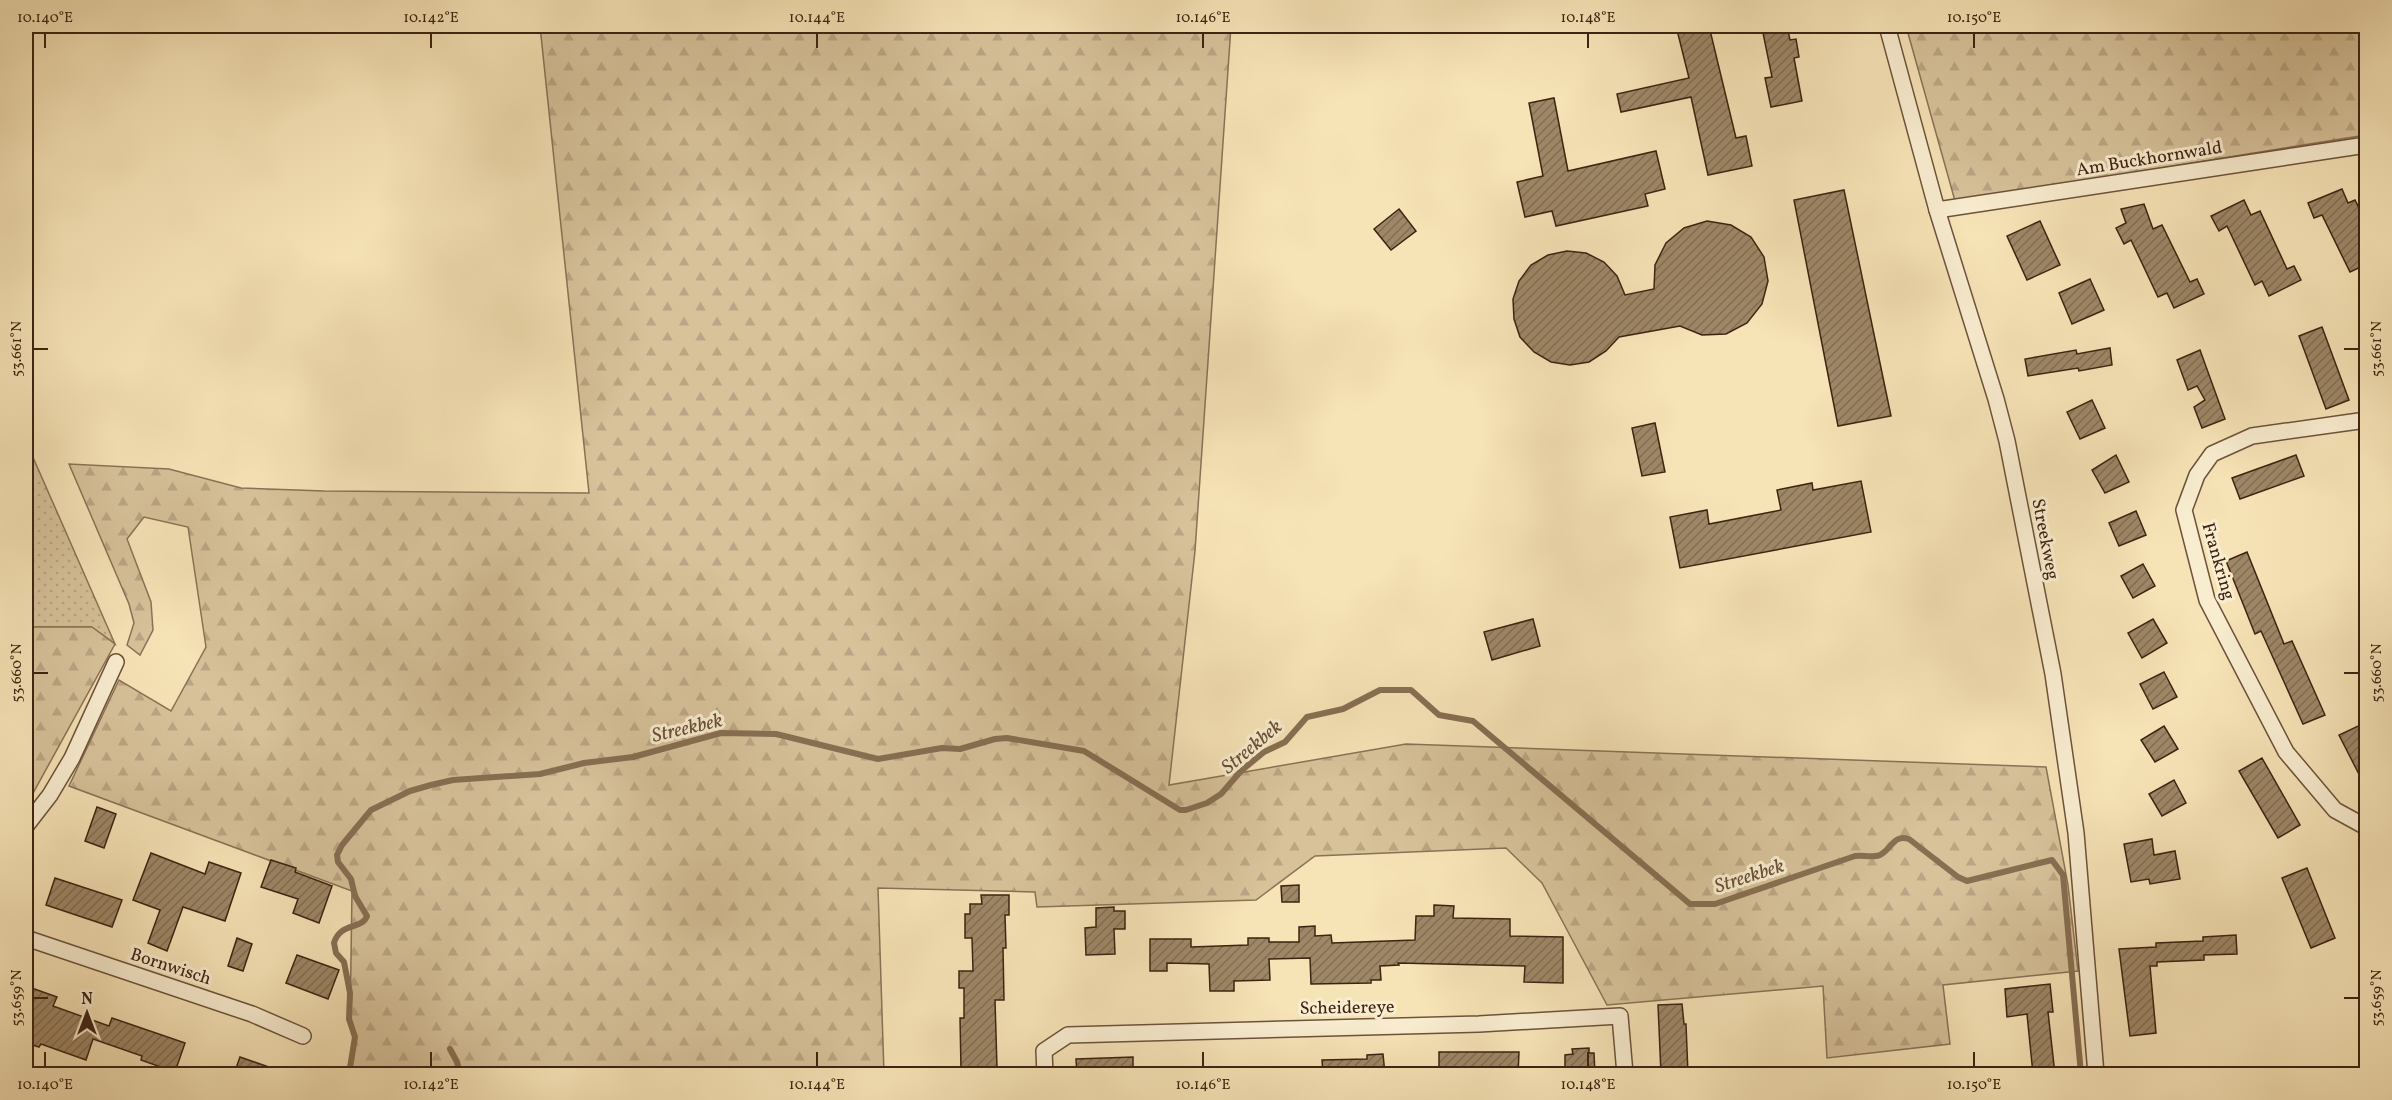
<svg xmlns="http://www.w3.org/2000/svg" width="2392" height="1100" viewBox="0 0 2392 1100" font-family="Vollkorn,serif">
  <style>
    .grass { fill: url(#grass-dots); stroke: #8a7256; stroke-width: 1.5 }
    .forest { fill: url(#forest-firs); stroke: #8a7256; stroke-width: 1.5 }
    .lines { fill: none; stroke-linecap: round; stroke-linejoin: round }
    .stream { stroke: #876f52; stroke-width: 6 }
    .building { fill: url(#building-hatch); stroke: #3e2311; stroke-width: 1.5 }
    .street-casing { stroke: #6c533a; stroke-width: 18 }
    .street { stroke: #f9edd0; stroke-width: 15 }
    .ticks { fill: none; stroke: #3e2311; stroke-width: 2 }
    .labels { text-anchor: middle; stroke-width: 6; stroke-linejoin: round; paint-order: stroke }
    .street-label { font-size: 18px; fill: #3e2311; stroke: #f9edd0 }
    .water-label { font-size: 20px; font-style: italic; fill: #684f37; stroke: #f9edd0 }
    .neatline { fill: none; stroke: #3e2311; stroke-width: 2 }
    .ticks-label { font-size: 15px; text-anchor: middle; fill: #3e2311 }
  </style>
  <defs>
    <pattern id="grass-dots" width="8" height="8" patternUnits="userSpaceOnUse" patternTransform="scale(1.5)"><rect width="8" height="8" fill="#d7c29a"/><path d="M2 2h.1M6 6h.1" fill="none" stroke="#baa684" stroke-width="1.8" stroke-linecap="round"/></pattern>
    <pattern id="forest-firs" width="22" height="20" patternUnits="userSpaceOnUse" patternTransform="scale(1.5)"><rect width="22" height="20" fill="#d7c29a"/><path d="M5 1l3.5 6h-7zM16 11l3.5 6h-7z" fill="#baa684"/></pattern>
    <pattern id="building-hatch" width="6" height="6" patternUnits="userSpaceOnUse" patternTransform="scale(1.5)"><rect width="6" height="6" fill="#9e8767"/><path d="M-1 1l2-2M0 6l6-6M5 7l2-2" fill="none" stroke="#826e53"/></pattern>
  </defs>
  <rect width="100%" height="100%" fill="#f6e3b6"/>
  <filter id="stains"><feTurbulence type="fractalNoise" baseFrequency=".00333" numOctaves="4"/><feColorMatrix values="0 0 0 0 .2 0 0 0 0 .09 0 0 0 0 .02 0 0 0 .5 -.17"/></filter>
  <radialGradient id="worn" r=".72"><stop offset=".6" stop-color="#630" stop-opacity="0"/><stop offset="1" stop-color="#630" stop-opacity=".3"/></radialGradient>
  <!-- grass -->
  <path class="grass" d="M 28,446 L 115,644 L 91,627 L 26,627 L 26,447 Z"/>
  <!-- forest -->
  <g class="forest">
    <path d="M 540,26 L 1231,26 L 1195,551 L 1169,785 L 1406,744 L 2046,767 L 2068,885 L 2078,971 L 1943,985 L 1950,1044 L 1827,1058 L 1823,986 L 1607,1005 L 1542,883 L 1506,848 L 1315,856 L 1256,900 L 1037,907 L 1035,892 L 878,888 L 884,1074 L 349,1074 L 355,1037 L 350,1025 L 352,891 L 69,786 L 119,680 L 171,711 L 206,647 L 188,527 L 144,517 L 127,539 L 151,602 L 153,630 L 140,655 L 127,645 L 134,623 L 129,604 L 69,464 L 169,469 L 241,488 L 324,491 L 589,493 Z"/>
    <path d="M 1906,26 L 2366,26 L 2366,135 L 1955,201 Z"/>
    <path d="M 26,627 L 92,627 L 115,644 L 26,806 Z"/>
  </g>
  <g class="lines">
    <!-- stream -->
    <g class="stream">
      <path d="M 450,1049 L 457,1062 L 460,1074"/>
      <path d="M 349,1074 L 355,1037 L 349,1019 L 350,993 L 344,962 L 336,953 L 334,943 C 340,922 362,930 367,916 L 355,896 L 351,879 L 338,862 L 337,855 L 342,845 L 371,810 L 410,791 L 431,785 L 453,780 L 540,774 L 584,763 L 633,757 L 721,733 L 776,734 L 878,759 L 942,748 L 960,749 L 995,739 L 1007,738 L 1084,751 L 1180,810 L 1186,810 L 1207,803 L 1221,794 L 1241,771 L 1264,752 L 1285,742 L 1307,717 L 1343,709 L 1380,690 L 1411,690 L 1439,715 L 1473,721 L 1690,904 L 1715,904 L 1855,856 C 1863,855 1873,858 1880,855 C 1892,849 1893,834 1909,839 L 1958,877 L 1967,881 L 2052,860 L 2063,875 L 2081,1074"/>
    </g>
  </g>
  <!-- building -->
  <g class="building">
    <path d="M 1676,26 L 1709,26 L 1736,138 L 1746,136 L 1752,166 L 1708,175 L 1691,97 L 1621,112 L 1617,94 L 1689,78 Z"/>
    <path d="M 1769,26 L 1787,26 L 1790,40 L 1796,39 L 1799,57 L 1794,58 L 1802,101 L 1771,107 L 1765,78 L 1772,77 L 1763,33 L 1770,32 Z"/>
    <path d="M 1554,98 L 1568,171 L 1656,151 L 1665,189 L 1645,194 L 1648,206 L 1556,226 L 1552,211 L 1525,217 L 1517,182 L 1543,176 L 1529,103 Z"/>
    <path d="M 2342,189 L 2348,203 L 2355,200 L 2367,224 L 2367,264 L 2350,272 L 2322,215 L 2314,218 L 2308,203 Z"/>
    <path d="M 1844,190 L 1891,416 L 1838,426 L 1794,200 Z"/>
    <path d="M 2244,200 L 2251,215 L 2260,211 L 2287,269 L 2294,266 L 2301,280 L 2269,296 L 2262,281 L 2255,285 L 2227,226 L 2219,231 L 2211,216 Z"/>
    <path d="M 2144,204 L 2153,229 L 2162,225 L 2190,282 L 2197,279 L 2204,294 L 2174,308 L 2167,293 L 2158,297 L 2131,240 L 2124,244 L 2116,228 L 2126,223 L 2121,209 Z"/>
    <path d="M 1399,209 L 1416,231 L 1391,250 L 1374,229 Z"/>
    <path d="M 1707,221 L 1731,225 L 1751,237 L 1764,257 L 1768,281 L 1762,304 L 1747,323 L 1726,334 L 1702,335 L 1680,326 L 1619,337 L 1606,351 L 1589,362 L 1570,365 L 1551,362 L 1534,352 L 1520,337 L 1514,319 L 1513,299 L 1519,281 L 1531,265 L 1548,255 L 1567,251 L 1586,253 L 1604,262 L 1617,276 L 1625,295 L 1654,289 L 1655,265 L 1666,243 L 1684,228 Z"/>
    <path d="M 2040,221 L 2060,265 L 2027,280 L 2007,236 Z"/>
    <path d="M 2090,279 L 2104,310 L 2072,324 L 2059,293 Z"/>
    <path d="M 2322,327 L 2349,400 L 2326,409 L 2299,336 Z"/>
    <path d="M 2110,348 L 2112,365 L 2079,371 L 2078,368 L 2028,376 L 2025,359 L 2076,350 L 2077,354 Z"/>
    <path d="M 2200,350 L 2225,419 L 2202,428 L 2194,407 L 2205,400 L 2197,386 L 2188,390 L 2177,360 Z"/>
    <path d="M 2092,400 L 2105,428 L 2080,439 L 2067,412 Z"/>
    <path d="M 1655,423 L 1665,472 L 1642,476 L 1632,428 Z"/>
    <path d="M 2116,455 L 2129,482 L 2105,493 L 2092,470 Z"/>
    <path d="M 2296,455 L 2304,476 L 2240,499 L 2232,478 Z"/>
    <path d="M 1861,481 L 1871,532 L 1680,568 L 1670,517 L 1707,510 L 1709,524 L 1781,510 L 1777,490 L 1812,483 L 1813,490 Z"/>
    <path d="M 2136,511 L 2146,535 L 2119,546 L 2109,523 Z"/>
    <path d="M 2247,552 L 2284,644 L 2292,641 L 2325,715 L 2303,724 L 2261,631 L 2255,634 L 2226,561 Z"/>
    <path d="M 2143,564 L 2155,586 L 2133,598 L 2121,576 Z"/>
    <path d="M 1533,619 L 1540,646 L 1492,660 L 1484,632 Z"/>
    <path d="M 2153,619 L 2167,643 L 2142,658 L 2128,633 Z"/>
    <path d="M 2164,672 L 2177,697 L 2153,709 L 2140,684 Z"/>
    <path d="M 2367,722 L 2367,790 L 2339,735 Z"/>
    <path d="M 2164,726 L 2178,749 L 2155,762 L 2141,740 Z"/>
    <path d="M 2262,758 L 2300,825 L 2278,838 L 2239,771 Z"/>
    <path d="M 2174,780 L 2186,803 L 2162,816 L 2149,794 Z"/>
    <path d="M 97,807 L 116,814 L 104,848 L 85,841 Z"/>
    <path d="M 2152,839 L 2154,855 L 2175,851 L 2180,879 L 2150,884 L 2149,879 L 2131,882 L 2124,844 Z"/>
    <path d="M 151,853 L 205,874 L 209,862 L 241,873 L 225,921 L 183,907 L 167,951 L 148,943 L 160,910 L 133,900 Z"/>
    <path d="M 271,860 L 296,868 L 295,872 L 332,886 L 319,923 L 293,913 L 298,899 L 261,887 Z"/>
    <path d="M 2307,868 L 2335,938 L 2311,948 L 2282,878 Z"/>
    <path d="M 55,878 L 122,900 L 112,927 L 46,905 Z"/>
    <path d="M 1299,885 L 1299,902 L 1282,902 L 1281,886 Z"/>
    <path d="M 981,895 L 1009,895 L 1009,915 L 1005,915 L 1006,948 L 1003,948 L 1004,1000 L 995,1000 L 997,1068 L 961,1069 L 960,1018 L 964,1018 L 964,988 L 959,988 L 959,971 L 973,971 L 972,938 L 965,938 L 965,914 L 970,914 L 970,904 L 982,904 Z"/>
    <path d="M 1434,905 L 1454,906 L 1453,918 L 1510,919 L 1510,936 L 1563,937 L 1563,983 L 1524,982 L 1525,966 L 1398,963 L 1399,965 L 1380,966 L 1381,980 L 1371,980 L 1371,983 L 1311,984 L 1310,958 L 1269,959 L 1270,980 L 1234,981 L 1234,991 L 1210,991 L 1209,964 L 1167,963 L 1167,971 L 1150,971 L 1150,939 L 1191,939 L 1191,947 L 1248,945 L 1248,938 L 1269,938 L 1269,942 L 1299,942 L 1299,927 L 1315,926 L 1315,936 L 1331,935 L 1332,943 L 1415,940 L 1416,916 L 1434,916 Z"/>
    <path d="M 1114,907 L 1114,911 L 1125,911 L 1125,929 L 1114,929 L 1115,954 L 1086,955 L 1085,928 L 1096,927 L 1096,908 Z"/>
    <path d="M 2236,935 L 2237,954 L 2204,955 L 2204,960 L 2157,962 L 2157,966 L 2150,966 L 2156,1033 L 2130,1036 L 2119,949 L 2156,947 L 2156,943 L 2203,941 L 2203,937 Z"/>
    <path d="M 237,938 L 252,944 L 243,971 L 228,966 Z"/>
    <path d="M 297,955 L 339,970 L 328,999 L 286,983 Z"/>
    <path d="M 2050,984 L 2053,1012 L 2048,1012 L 2055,1074 L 2033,1074 L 2027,1014 L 2007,1017 L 2005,989 Z"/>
    <path d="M 26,986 L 57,997 L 53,1006 L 109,1026 L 112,1018 L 185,1043 L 175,1072 L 141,1060 L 142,1056 L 93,1039 L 86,1060 L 41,1044 L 39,1047 L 26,1043 Z"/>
    <path d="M 1682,1004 L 1684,1024 L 1686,1024 L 1688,1074 L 1661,1074 L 1658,1005 Z"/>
    <path d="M 1589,1048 L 1589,1053 L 1594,1053 L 1595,1074 L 1565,1074 L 1565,1055 L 1573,1054 L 1572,1049 Z"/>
    <path d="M 1439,1052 L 1519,1052 L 1518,1074 L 1439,1074 Z"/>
    <path d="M 1383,1054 L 1385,1074 L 1323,1074 L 1322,1060 L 1367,1059 L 1367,1055 Z"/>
    <path d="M 240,1057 L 283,1072 L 282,1074 L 234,1074 Z"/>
    <path d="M 1133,1057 L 1133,1074 L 1077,1074 L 1076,1059 Z"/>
  </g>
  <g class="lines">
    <defs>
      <g id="street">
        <path d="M 1887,26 L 1937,210 L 1996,399 L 2007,441 L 2053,674 L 2076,833 L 2096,1074"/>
        <path d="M 1937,210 L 2366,145"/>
        <path d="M 2366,420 L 2252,436 L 2212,454 L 2197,475 L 2184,510 L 2207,600 L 2286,752 L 2335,810 L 2366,827"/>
        <path d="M 26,826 L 50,795 L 72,758 L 116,662"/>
        <path d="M 26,938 L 252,1014 L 303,1036"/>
        <path d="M 1045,1074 L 1044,1051 L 1068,1035 L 1479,1024 L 1620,1016 L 1625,1074"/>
      </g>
    </defs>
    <!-- street casing -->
    <use href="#street" class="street-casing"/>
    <!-- street -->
    <use href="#street" class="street"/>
  </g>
  <!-- ticks -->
  <path class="ticks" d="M 45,33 L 45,48M 431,33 L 431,48M 817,33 L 817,48M 1203,33 L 1203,48M 1588,33 L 1588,48M 1974,33 L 1974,48M 33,349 L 48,349M 2344,349 L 2359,349M 33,673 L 48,673M 2344,673 L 2359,673M 33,998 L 48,998M 2344,998 L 2359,998M 45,1052 L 45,1067M 431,1052 L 431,1067M 817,1052 L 817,1067M 1203,1052 L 1203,1067M 1588,1052 L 1588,1067M 1974,1052 L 1974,1067"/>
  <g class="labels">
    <!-- street labels -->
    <g class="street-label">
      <text transform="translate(2149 158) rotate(-9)" y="6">Am Buckhornwald</text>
      <text transform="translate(2046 539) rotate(79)" y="6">Streekweg</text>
      <text transform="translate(2219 561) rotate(74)" y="6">Frankring</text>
      <text transform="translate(171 966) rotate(18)" y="6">Bornwisch</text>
      <text transform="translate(1347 1007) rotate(-1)" y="6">Scheidereye</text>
    </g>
    <!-- water labels -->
    <g class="water-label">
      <text transform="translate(687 727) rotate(-13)" y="7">Streekbek</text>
      <text transform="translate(1251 746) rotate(-40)" y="7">Streekbek</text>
      <text transform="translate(1749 875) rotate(-18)" y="7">Streekbek</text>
    </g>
  </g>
  <!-- margin -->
  <rect width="2392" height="1100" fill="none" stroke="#f6e3b6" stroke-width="66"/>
  <!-- north arrow -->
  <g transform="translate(87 1013)" stroke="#f9edd0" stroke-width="4.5" paint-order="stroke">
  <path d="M0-4.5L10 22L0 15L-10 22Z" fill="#3e2311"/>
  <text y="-9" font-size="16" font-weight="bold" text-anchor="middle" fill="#3e2311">N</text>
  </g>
  <rect x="33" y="33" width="2326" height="1034" class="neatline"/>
  <g class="ticks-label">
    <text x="45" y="22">10.140°E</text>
    <text x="431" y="22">10.142°E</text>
    <text x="817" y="22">10.144°E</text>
    <text x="1203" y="22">10.146°E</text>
    <text x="1588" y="22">10.148°E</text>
    <text x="1974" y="22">10.150°E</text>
    <text transform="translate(16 349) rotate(-90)" y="5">53.661°N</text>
    <text transform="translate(2376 349) rotate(-90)" y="5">53.661°N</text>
    <text transform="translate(16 673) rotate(-90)" y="5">53.660°N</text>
    <text transform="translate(2376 673) rotate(-90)" y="5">53.660°N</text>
    <text transform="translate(16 998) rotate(-90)" y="5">53.659°N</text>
    <text transform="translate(2376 998) rotate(-90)" y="5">53.659°N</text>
    <text x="45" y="1089">10.140°E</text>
    <text x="431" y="1089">10.142°E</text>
    <text x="817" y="1089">10.144°E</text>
    <text x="1203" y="1089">10.146°E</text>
    <text x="1588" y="1089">10.148°E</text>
    <text x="1974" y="1089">10.150°E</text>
  </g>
  <rect width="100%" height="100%" filter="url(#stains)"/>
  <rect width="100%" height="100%" fill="url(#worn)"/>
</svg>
